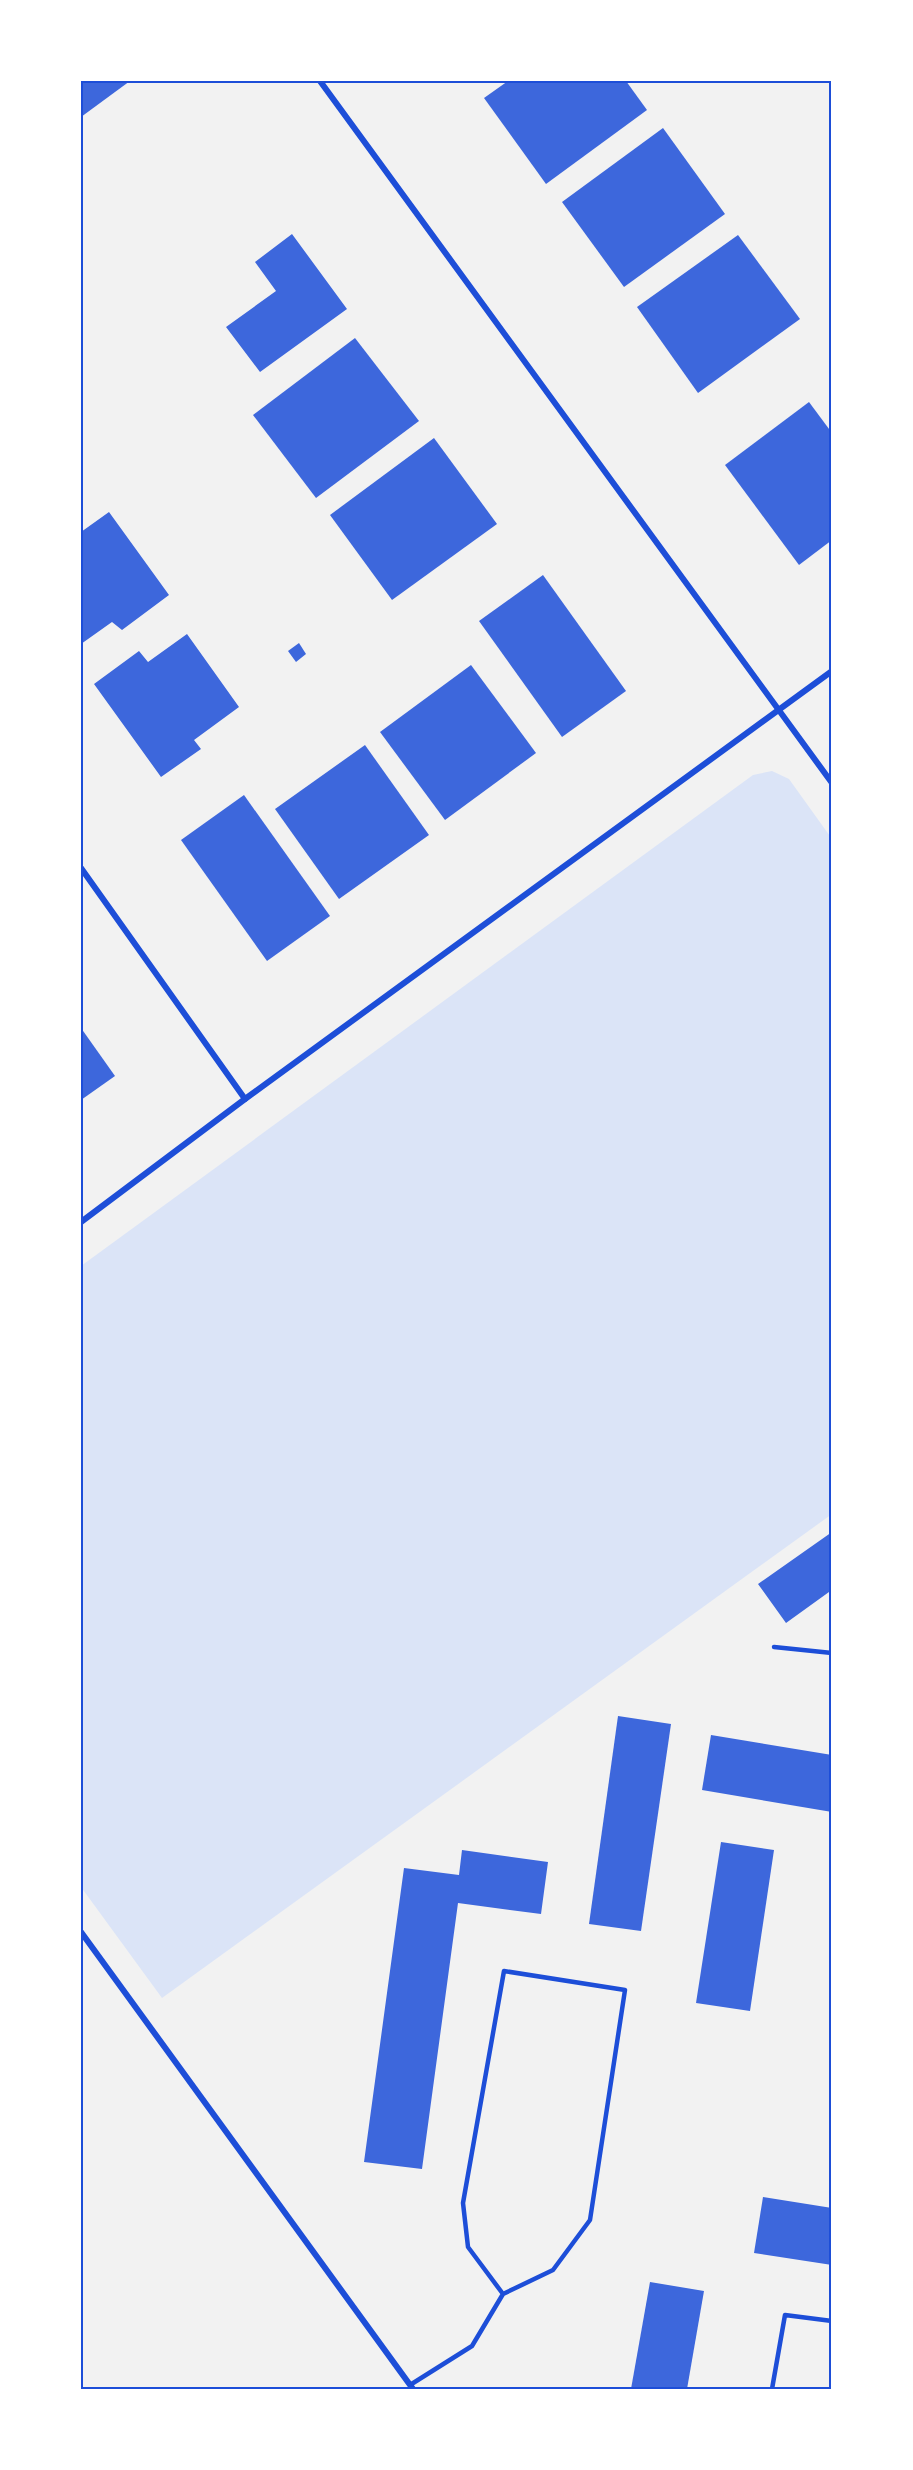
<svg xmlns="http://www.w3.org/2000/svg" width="913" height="2470" viewBox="0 0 913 2470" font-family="Bitter,serif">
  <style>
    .green { fill: #dbe4f7 }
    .building { fill: #3d67dc }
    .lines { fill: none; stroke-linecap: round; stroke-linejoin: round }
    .service { stroke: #1d4ed8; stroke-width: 4.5 }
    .minor { stroke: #1d4ed8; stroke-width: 6 }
    .neatline { fill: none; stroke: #1d4ed8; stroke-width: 2 }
  </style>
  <rect width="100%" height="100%" fill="#f2f2f2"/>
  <!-- green -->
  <path class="green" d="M 772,771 L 789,779 L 832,839 L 832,1514 L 162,1998 L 81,1887 L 81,1266 L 753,775 Z"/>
  <!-- building -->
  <g class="building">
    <path d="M 81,81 L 130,81 L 81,117 Z"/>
    <path d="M 508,81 L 626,81 L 647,110 L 546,184 L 484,98 Z"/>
    <path d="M 663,128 L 725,214 L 624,287 L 562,202 Z"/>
    <path d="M 292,234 L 347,309 L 260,372 L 226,327 L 276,291 L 255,262 Z"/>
    <path d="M 738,235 L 800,319 L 698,393 L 637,307 Z"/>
    <path d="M 355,338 L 419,421 L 316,498 L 253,415 Z"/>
    <path d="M 809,402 L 832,433 L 832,540 L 799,565 L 725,465 Z"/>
    <path d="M 434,438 L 497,524 L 392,600 L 330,515 Z"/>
    <path d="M 109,512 L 169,595 L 122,630 L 112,622 L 81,644 L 81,532 Z"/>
    <path d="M 543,575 L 626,691 L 562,737 L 479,621 Z"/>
    <path d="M 187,634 L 239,707 L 194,740 L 201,749 L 161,777 L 94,684 L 139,651 L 148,662 Z"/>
    <path d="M 299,643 L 306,654 L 296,662 L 288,651 Z"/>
    <path d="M 471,665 L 536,753 L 445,820 L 380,732 Z"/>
    <path d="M 365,745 L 429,835 L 339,899 L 275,809 Z"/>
    <path d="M 244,795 L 330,916 L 267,961 L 181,840 Z"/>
    <path d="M 81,1028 L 115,1076 L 81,1100 Z"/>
    <path d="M 832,1532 L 832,1596 L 829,1592 L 786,1623 L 758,1584 Z"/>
    <path d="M 618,1716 L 671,1724 L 641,1931 L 589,1924 Z"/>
    <path d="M 711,1735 L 832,1755 L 832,1812 L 702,1790 Z"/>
    <path d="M 721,1842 L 774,1850 L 750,2011 L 696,2003 Z"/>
    <path d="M 462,1850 L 548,1862 L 541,1914 L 458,1903 L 422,2169 L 364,2162 L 404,1868 L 459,1875 Z"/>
    <path d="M 763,2197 L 832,2208 L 832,2265 L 754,2253 Z"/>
    <path d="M 650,2282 L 704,2291 L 687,2389 L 631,2389 Z"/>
  </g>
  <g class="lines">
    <!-- service -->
    <g class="service">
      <path d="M 774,1647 L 832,1653"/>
      <path d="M 410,2385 L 472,2346 L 503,2294 L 468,2247 L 463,2203 L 504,1971 L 625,1990 L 590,2220 L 553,2270 L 503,2294"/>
      <path d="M 772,2389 L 785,2315 L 832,2321"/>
    </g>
    <!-- minor -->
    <g class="minor">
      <path d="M 320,81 L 832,783"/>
      <path d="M 81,868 L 245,1099"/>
      <path d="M 81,1222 L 245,1099 L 832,671"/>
      <path d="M 81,1932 L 413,2389"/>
    </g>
  </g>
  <!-- border -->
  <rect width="913" height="2470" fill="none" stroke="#ffffff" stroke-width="165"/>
  <rect x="82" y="82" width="748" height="2306" class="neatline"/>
</svg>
